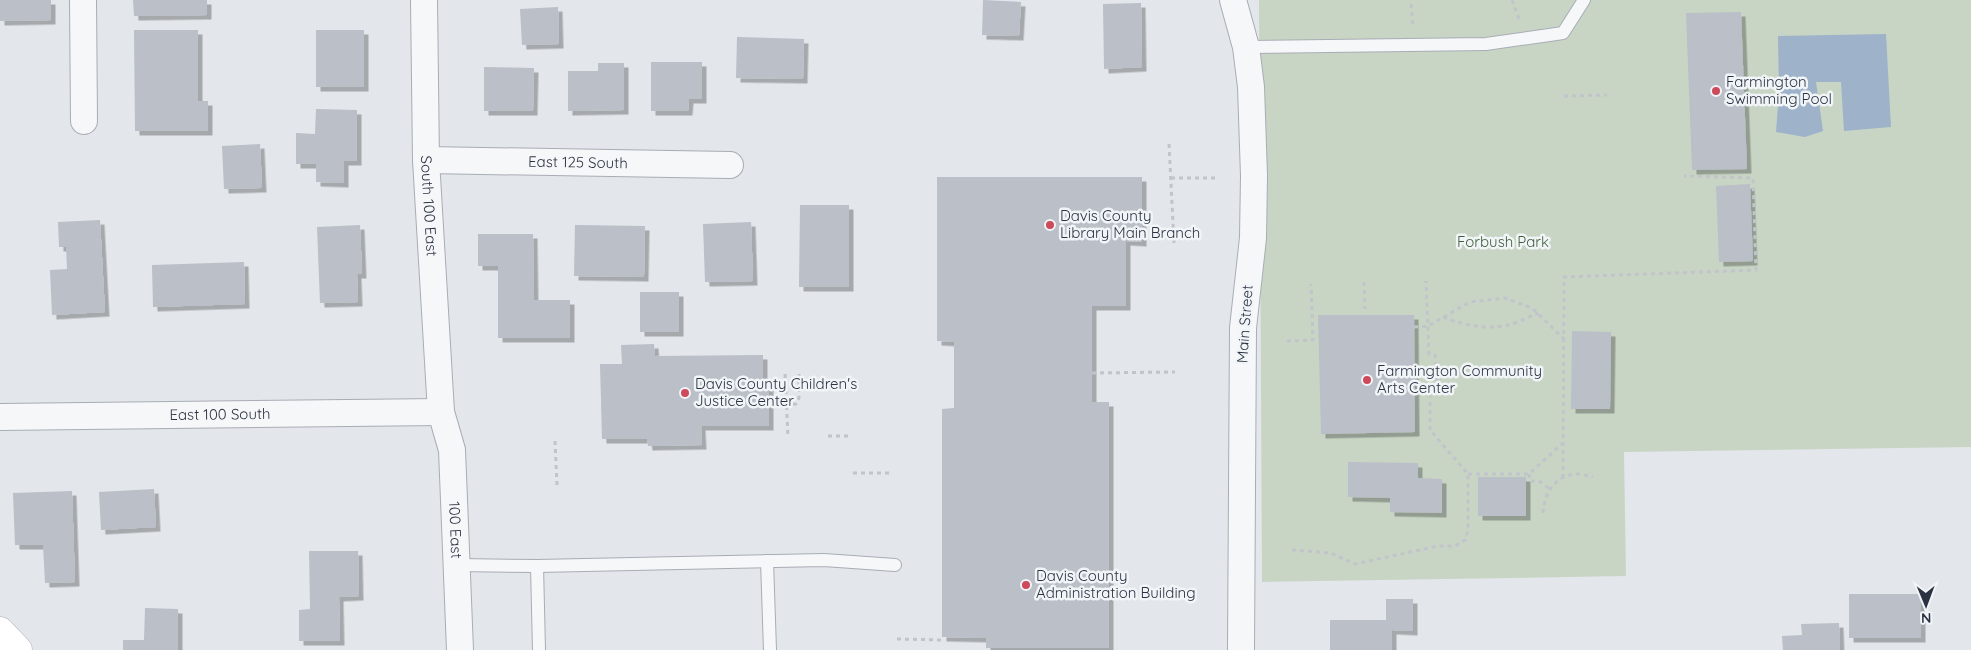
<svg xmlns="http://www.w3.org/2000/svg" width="1971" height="650" viewBox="0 0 1971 650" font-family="Quicksand,sans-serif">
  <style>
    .green { fill: #c8d5c4 }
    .water { fill: #9eb2ca }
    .building { fill: #babfc8; filter: url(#shadow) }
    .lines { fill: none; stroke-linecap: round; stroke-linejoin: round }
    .service-casing { stroke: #a8adb5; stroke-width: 14 }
    .minor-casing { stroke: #a8adb5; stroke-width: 28 }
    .secondary-casing { stroke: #a8adb5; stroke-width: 29 }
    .path { stroke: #c1c4ca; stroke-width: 3; stroke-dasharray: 4 4; stroke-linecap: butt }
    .service { stroke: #f6f7f9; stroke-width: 12 }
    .minor { stroke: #f6f7f9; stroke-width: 26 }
    .secondary { stroke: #fff; stroke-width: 28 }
    .poi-dot { fill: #cd4a5a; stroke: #f2f5f8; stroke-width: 2 }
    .labels { text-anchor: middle; stroke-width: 5; stroke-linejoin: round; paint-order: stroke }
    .poi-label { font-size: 15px; fill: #2b3343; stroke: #f2f5f8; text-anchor: start }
    .street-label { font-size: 15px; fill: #2b3343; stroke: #f2f5f8 }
    .park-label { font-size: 15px; fill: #3e5e38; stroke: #f2f5f8 }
  </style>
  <defs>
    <filter id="shadow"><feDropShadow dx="4.5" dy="4.5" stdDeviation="0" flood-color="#0004"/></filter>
  </defs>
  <rect width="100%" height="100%" fill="#e3e6eb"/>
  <!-- green -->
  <path class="green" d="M 1259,0 L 1971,0 L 1971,447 L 1624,452 L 1626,576 L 1262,582 Z"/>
  <!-- water -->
  <path class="water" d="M 1886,34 L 1891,127 L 1844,131 L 1841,82 L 1816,82 L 1823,131 L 1805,137 L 1776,132 L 1779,92 L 1778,36 Z"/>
  <!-- building -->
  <g class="building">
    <path d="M 0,0 L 51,0 L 51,20 L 0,21 Z"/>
    <path d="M 133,0 L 207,0 L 207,15 L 134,16 Z"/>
    <path d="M 983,0 L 1021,2 L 1019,36 L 982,35 Z"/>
    <path d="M 1141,3 L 1142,67 L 1104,69 L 1103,4 Z"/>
    <path d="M 558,7 L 559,44 L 522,45 L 520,9 Z"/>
    <path d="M 1741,12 L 1747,169 L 1692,170 L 1686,13 Z"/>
    <path d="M 134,30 L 198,30 L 198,101 L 208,101 L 208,131 L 135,131 Z"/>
    <rect x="316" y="30" width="48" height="57"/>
    <path d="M 737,37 L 804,39 L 803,79 L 736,78 Z"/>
    <path d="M 651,62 L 702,62 L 702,99 L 689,99 L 688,111 L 651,111 Z"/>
    <path d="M 598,63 L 624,63 L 624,110 L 568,111 L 568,71 L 598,71 Z"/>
    <path d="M 484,67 L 534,68 L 533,111 L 484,111 Z"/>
    <path d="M 316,109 L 357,110 L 357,161 L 344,161 L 344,183 L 316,182 L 316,164 L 296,164 L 296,133 L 315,134 Z"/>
    <path d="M 260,144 L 262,188 L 224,189 L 222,146 Z"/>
    <path d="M 937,177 L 1142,177 L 1142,242 L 1126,241 L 1126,306 L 1092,306 L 1092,402 L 1109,402 L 1109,648 L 986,648 L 986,638 L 942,637 L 942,409 L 954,408 L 954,342 L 937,341 Z"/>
    <path d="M 1750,184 L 1753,261 L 1719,262 L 1716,186 Z"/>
    <path d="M 800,205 L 849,205 L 849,287 L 799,287 Z"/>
    <path d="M 100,220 L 105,312 L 52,315 L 50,270 L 67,269 L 66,247 L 59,247 L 58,222 Z"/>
    <path d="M 751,222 L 753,281 L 705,282 L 703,224 Z"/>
    <path d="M 360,225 L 362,274 L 357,274 L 358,302 L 320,303 L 317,227 Z"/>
    <path d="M 575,225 L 645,226 L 644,277 L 574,276 Z"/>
    <path d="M 478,234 L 533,234 L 534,300 L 570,300 L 570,338 L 498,338 L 498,266 L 478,266 Z"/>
    <path d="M 244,262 L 245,304 L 153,307 L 152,265 Z"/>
    <rect x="640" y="292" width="39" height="40"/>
    <path d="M 1318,315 L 1414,315 L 1415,432 L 1321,434 Z"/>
    <path d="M 1572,331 L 1611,332 L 1610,409 L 1571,409 Z"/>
    <path d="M 654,344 L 655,356 L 763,355 L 763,380 L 769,379 L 769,426 L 701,426 L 702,445 L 648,446 L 647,439 L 602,439 L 600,364 L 622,364 L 621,345 Z"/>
    <path d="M 1348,462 L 1418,463 L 1418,478 L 1442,479 L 1442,513 L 1390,512 L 1390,498 L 1348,497 Z"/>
    <rect x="1478" y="477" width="48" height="39"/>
    <path d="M 154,489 L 156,527 L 101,530 L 99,492 Z"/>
    <path d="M 72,491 L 75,582 L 45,583 L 43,545 L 15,545 L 13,493 Z"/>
    <path d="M 309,551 L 358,551 L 359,596 L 339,597 L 340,641 L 299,641 L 299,610 L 310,609 Z"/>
    <rect x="1849" y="594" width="72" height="44"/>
    <path d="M 1386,599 L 1413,599 L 1413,631 L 1392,630 L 1392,650 L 1330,650 L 1330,620 L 1386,620 Z"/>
    <path d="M 145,608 L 178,609 L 178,650 L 123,650 L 123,640 L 144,640 Z"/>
    <path d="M 1839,623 L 1840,650 L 1783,650 L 1782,636 L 1802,635 L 1801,624 Z"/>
  </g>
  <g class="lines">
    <defs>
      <g id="service">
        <path d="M 1246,47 L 1486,44 L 1563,33 L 1584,0"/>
        <path d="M 767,561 L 770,650"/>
        <path d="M 457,565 L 537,566 L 824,560 L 895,565"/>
        <path d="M 537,566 L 539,650"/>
      </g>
      <g id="minor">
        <path d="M 83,0 L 84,121"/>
        <path id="s1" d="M 424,0 L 426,160 L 441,412 L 452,450 L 460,650"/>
        <path d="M 1233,0 L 1246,47 L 1251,87 L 1254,176 L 1253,238 L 1243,328 L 1241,650"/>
        <path id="s2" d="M 426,160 L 730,165"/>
        <path id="s3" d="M 0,417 L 441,412"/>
      </g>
      <path id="secondary" d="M 0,631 L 18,650"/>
    </defs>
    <!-- service casing -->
    <use href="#service" class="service-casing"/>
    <!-- minor casing -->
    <use href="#minor" class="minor-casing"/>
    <!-- secondary casing -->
    <use href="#secondary" class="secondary-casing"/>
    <!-- path -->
    <g class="path">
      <path d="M 1512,0 L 1519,19"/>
      <path d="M 1411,4 L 1413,26"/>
      <path d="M 1564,96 L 1607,95"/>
      <path d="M 1169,144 L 1174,243"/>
      <path d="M 1171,178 L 1218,178"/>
      <path d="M 1364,282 L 1365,309"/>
      <path d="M 1443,317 C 1464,325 1486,330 1508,325 C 1518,323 1528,317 1538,313"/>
      <path d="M 1414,327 L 1428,326 L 1470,302 L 1505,298 L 1532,308 L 1564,339"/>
      <path d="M 1287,341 L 1313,340 L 1311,284"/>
      <path d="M 1092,373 L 1175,372"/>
      <path d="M 785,374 L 788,437"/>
      <path d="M 769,406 L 796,404 L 799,398 L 799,374"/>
      <path d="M 828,436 L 852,436"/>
      <path d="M 555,441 L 557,485"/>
      <path d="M 853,473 L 892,473"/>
      <path d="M 1468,474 L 1529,474 L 1563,443"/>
      <path d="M 1529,474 L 1530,481 L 1539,481 L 1550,489"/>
      <path d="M 1563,478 L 1564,277 L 1756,270 L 1753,178 L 1684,176"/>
      <path d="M 1543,513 C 1544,494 1555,475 1577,474 C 1582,474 1588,476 1593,477"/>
      <path d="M 1292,550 L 1331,553 L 1355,564 L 1438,546 L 1455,546 L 1465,540 L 1468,530 L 1468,474 L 1430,430 L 1430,393 L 1438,393 L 1435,355 L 1429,354 L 1426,281"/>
      <path d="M 897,639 L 942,640"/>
    </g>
    <!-- service -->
    <use href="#service" class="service"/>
    <!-- minor -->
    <use href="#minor" class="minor"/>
    <!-- secondary -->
    <use href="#secondary" class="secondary"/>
  </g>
  <!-- markers -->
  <g class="poi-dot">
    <circle cx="1716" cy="91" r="5"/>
    <circle cx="1050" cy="225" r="5"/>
    <circle cx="1367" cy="380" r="5"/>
    <circle cx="685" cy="393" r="5"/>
    <circle cx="1026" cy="585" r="5"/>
  </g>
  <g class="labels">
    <!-- poi labels -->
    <g class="poi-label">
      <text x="1726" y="87">Farmington<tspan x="1726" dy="17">Swimming Pool</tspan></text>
      <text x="1060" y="221">Davis County<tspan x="1060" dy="17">Library Main Branch</tspan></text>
      <text x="1377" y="376">Farmington Community<tspan x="1377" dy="17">Arts Center</tspan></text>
      <text x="695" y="389">Davis County Children's<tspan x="695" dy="17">Justice Center</tspan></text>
      <text x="1036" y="581">Davis County<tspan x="1036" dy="17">Administration Building</tspan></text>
    </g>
    <!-- street labels -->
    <g class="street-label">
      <text dy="5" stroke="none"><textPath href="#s2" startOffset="152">East 125 South</textPath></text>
      <text dy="5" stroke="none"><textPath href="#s1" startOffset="206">South 100 East</textPath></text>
      <text transform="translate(1245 324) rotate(-86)" y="5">Main Street</text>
      <text dy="5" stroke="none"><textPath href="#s3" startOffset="220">East 100 South</textPath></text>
      <text dy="5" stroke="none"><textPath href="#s1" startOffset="532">100 East</textPath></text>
    </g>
    <!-- park labels -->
    <g class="park-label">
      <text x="1503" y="247">Forbush Park</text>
    </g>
  </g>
  <!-- north arrow -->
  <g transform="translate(1926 605) rotate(179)" stroke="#f2f5f8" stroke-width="4" paint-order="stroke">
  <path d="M0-4L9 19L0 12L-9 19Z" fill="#2b3343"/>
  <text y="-8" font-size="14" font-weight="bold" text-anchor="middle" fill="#2b3343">N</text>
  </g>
</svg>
